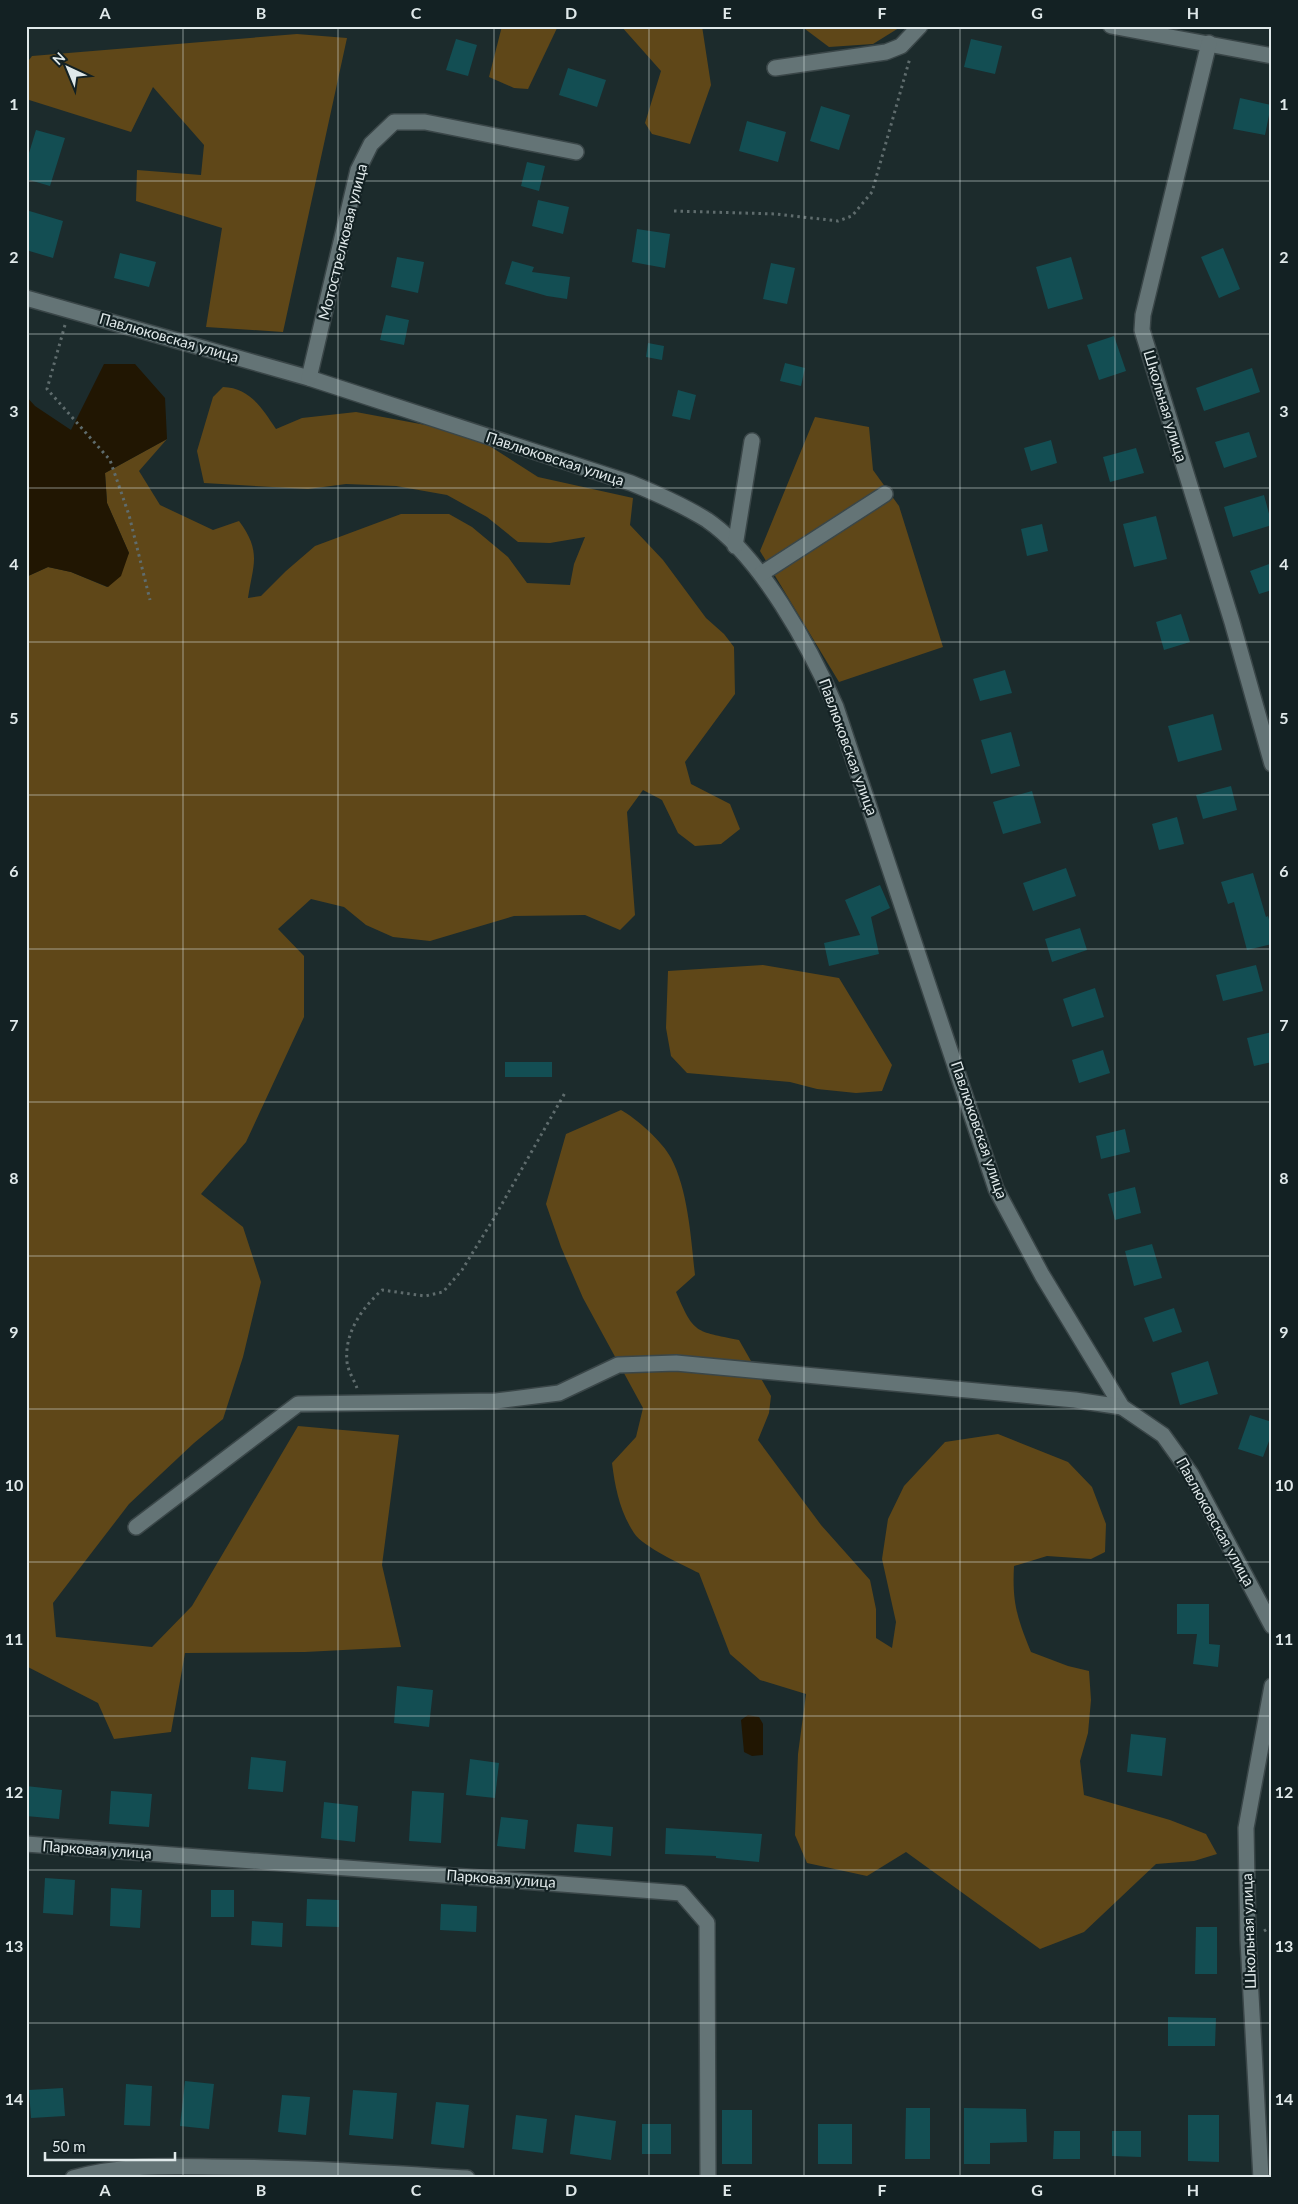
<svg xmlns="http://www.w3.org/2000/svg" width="1298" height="2204" viewBox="0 0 1298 2204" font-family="Lato,sans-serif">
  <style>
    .green { fill: #5f4718 }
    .water { fill: #211602 }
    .building { fill: #134e53 }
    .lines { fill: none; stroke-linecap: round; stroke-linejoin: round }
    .minor-casing { stroke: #3a4648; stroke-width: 18 }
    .path { stroke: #5f6c6d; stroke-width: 3; stroke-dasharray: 2.5 4; stroke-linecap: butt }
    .minor { stroke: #647476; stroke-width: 15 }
    .grid { fill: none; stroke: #e0e9ea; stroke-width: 1; stroke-opacity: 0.55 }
    .labels { text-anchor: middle; stroke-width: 4.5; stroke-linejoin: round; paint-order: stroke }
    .street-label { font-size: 15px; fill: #e0e9ea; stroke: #132123 }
    .neatline { fill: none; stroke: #e0e9ea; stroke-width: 2 }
    .grid-label { font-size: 16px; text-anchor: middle; font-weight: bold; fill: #e0e9ea }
  </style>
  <rect width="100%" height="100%" fill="#1c2b2c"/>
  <!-- green -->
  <g class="green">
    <path d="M 502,26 L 558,26 L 528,89 L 514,88 L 489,77 Z"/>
    <path d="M 621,26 L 702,26 L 711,85 L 690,144 L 652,134 L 645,123 L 661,71 Z"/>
    <path d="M 801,26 L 902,26 L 873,44 L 829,47 Z"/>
    <path d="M 297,34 L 347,38 L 283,332 L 206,327 L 222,228 L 136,201 L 137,170 L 201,175 L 204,145 L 153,87 L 131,132 L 26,99 L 26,64 L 32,56 Z"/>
    <path d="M 223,387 C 250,388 262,408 276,429 L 302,418 L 356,412 L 447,429 L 488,445 L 538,477 L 633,498 L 630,525 L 663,560 L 706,618 L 724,634 L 734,647 L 735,694 L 685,762 L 691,784 L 730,804 L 740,829 L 721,844 L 695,846 L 678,833 L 662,800 L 643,790 L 627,812 L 635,915 L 620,930 L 585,915 L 514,916 L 430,941 L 393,937 L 366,925 L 344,907 L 311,899 L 278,929 L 304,956 L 304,1017 L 246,1142 L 201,1194 L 243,1227 L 261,1282 L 243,1357 L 223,1419 L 194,1443 L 129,1504 L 53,1603 L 56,1637 L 152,1647 L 192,1606 L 298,1426 L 399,1435 L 382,1565 L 401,1647 L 305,1652 L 185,1653 L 171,1732 L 114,1739 L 98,1703 L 26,1666 L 26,577 L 48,567 L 71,572 L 107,587 L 129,553 L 107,503 L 105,473 L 167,439 L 139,471 L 160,505 L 213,530 L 239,521 C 262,552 253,564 248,598 L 261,596 L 286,571 L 315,546 L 401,514 L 449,514 L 472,527 L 508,557 L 527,583 L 570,585 L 574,564 L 585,537 L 550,543 L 518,542 L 487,517 L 447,495 L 396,486 L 346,484 L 308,489 L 204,483 L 197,451 L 213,397 Z"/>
    <path d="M 815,417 L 869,427 L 873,470 L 899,506 L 943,647 L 839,682 L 760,551 Z"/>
    <path d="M 763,965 L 839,978 L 892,1065 L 882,1091 L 856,1093 L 817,1089 L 790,1082 L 687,1073 L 671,1056 L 666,1028 L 668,971 Z"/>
    <path d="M 621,1110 C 636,1118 663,1142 671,1158 C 688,1190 691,1238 695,1275 L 676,1292 C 694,1334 695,1331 739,1340 L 771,1396 L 769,1413 L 758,1440 L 821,1525 L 870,1580 L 876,1609 L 876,1638 L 892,1648 L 896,1622 L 882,1559 L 888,1519 L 904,1486 L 945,1442 L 998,1434 L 1068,1462 L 1092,1487 L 1106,1524 L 1105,1552 L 1091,1559 L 1047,1556 L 1014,1566 C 1012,1602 1017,1618 1031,1652 L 1068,1666 L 1089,1671 L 1091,1700 L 1088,1733 L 1080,1761 L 1084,1795 L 1170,1820 L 1206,1834 L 1217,1854 L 1194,1861 L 1156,1864 L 1084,1932 L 1040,1949 L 906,1852 L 867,1876 L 807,1863 L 795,1835 L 798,1754 L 806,1694 L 760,1680 L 730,1654 L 699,1573 C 683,1565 643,1547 634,1533 C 620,1512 615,1487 612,1463 L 636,1437 L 643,1408 L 583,1298 L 561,1247 L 546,1204 L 566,1134 Z"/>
  </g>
  <!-- water -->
  <g class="water">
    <path d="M 104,364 L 135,364 L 165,398 L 167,439 L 105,473 L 107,503 L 129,553 L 121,576 L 108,587 L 71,572 L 48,567 L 26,577 L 26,396 L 35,406 L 71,430 Z"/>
    <path d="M 748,1715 L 759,1717 L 763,1724 L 763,1755 L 752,1756 L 744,1752 L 741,1720 Z"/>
  </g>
  <!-- building -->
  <g class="building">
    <path d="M 456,39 L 477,45 L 468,76 L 446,70 Z"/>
    <path d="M 971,39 L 1002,46 L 995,74 L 964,67 Z"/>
    <path d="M 568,68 L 606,80 L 597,107 L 559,95 Z"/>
    <path d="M 1240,98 L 1271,105 L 1265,135 L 1233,129 Z"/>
    <path d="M 821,106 L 850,115 L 839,150 L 810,141 Z"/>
    <path d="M 747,121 L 786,132 L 778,162 L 739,151 Z"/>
    <path d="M 36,130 L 65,138 L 50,186 L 26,179 L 26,163 Z"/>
    <path d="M 527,162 L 545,166 L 539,191 L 521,186 Z"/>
    <path d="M 538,200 L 569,207 L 563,234 L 532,226 Z"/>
    <path d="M 26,210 L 63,221 L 53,258 L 26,250 Z"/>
    <path d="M 637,229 L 670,234 L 665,268 L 632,262 Z"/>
    <path d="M 1223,248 L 1240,289 L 1219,298 L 1201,257 Z"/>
    <path d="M 120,253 L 156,262 L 149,287 L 114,278 Z"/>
    <path d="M 397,257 L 424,262 L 418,293 L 391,287 Z"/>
    <path d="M 1071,257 L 1083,299 L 1048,309 L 1036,267 Z"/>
    <path d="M 512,261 L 534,267 L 532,272 L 570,277 L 567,299 L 547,296 L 505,284 Z"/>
    <path d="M 771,263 L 795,268 L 787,304 L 763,299 Z"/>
    <path d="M 386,315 L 409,320 L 404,345 L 380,340 Z"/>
    <path d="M 1114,336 L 1126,371 L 1099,380 L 1087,345 Z"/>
    <path d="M 648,343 L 664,346 L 662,360 L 646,357 Z"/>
    <path d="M 785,363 L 805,368 L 801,386 L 780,381 Z"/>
    <path d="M 1252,368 L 1260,392 L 1204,411 L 1196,388 Z"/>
    <path d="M 678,390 L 696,395 L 690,420 L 672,416 Z"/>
    <path d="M 1249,432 L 1257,457 L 1224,468 L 1215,442 Z"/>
    <path d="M 1051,440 L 1057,463 L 1031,471 L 1024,448 Z"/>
    <path d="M 1136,448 L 1144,473 L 1110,482 L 1103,457 Z"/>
    <path d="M 1264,495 L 1272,525 L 1233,537 L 1224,507 Z"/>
    <path d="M 1156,516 L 1167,559 L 1134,567 L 1123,524 Z"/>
    <path d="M 1042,524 L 1048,551 L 1027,556 L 1021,529 Z"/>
    <path d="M 1272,563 L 1272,590 L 1259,594 L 1250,571 Z"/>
    <path d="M 1181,614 L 1190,642 L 1164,650 L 1156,622 Z"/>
    <path d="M 1005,670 L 1012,693 L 980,701 L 973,679 Z"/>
    <path d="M 1213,714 L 1222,750 L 1178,762 L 1168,726 Z"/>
    <path d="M 1011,732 L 1020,766 L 991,774 L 981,740 Z"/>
    <path d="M 1231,786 L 1237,810 L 1203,819 L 1196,795 Z"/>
    <path d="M 1032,791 L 1041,823 L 1003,834 L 993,802 Z"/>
    <path d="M 1177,817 L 1184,844 L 1159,850 L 1152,824 Z"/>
    <path d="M 1066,868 L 1076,896 L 1033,911 L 1023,883 Z"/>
    <path d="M 1253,873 L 1266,917 L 1268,916 L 1272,930 L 1272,944 L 1247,950 L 1234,902 L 1228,904 L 1221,882 Z"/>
    <path d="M 880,885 L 890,908 L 871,917 L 879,954 L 829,966 L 824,943 L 860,935 L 845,900 Z"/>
    <path d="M 1080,928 L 1087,950 L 1052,962 L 1045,939 Z"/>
    <path d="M 1256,965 L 1263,991 L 1223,1001 L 1216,975 Z"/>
    <path d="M 1095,988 L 1104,1017 L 1072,1027 L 1063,999 Z"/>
    <path d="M 1272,1032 L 1272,1062 L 1254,1066 L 1247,1038 Z"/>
    <path d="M 1103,1050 L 1110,1073 L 1079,1083 L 1072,1060 Z"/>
    <rect x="505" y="1062" width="47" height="15"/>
    <path d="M 1125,1129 L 1130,1152 L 1101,1159 L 1096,1136 Z"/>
    <path d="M 1135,1187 L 1141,1213 L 1115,1220 L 1108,1194 Z"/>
    <path d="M 1152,1244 L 1162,1278 L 1134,1286 L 1125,1251 Z"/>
    <path d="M 1174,1308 L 1182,1332 L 1153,1342 L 1144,1318 Z"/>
    <path d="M 1208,1361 L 1218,1394 L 1180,1405 L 1171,1373 Z"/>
    <path d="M 1250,1415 L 1272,1422 L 1272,1433 L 1263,1457 L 1238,1449 Z"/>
    <path d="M 1177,1604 L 1209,1604 L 1209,1644 L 1220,1645 L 1218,1667 L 1193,1664 L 1197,1634 L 1177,1634 Z"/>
    <path d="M 397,1686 L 433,1690 L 429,1727 L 394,1723 Z"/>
    <path d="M 1131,1734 L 1166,1738 L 1162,1776 L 1127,1772 Z"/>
    <path d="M 251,1757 L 286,1761 L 283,1792 L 248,1789 Z"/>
    <path d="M 470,1759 L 499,1763 L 495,1798 L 466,1795 Z"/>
    <path d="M 26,1786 L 62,1790 L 59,1819 L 26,1816 Z"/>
    <path d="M 111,1791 L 152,1794 L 149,1827 L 109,1824 Z"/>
    <path d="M 412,1791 L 444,1793 L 441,1843 L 409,1841 Z"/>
    <path d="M 324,1802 L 358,1806 L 355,1842 L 321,1838 Z"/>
    <path d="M 501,1817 L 528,1820 L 525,1849 L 497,1846 Z"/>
    <path d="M 577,1824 L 613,1827 L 611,1856 L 574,1852 Z"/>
    <path d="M 666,1828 L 762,1834 L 759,1862 L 716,1858 L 716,1856 L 665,1854 Z"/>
    <path d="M 45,1878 L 75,1880 L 73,1915 L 43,1913 Z"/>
    <path d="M 111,1888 L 142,1890 L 140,1928 L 110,1926 Z"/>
    <rect x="211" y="1890" width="23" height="27"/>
    <path d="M 307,1899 L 339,1900 L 339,1927 L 306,1926 Z"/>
    <path d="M 441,1904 L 477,1906 L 476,1932 L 440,1930 Z"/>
    <path d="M 252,1921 L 283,1923 L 282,1947 L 251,1945 Z"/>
    <path d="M 1196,1927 L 1217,1927 L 1217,1974 L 1195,1974 Z"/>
    <path d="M 1168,2017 L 1216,2018 L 1215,2046 L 1168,2046 Z"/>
    <path d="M 185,2081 L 214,2084 L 209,2129 L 180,2126 Z"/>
    <path d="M 126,2084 L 152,2086 L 150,2126 L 124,2125 Z"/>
    <path d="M 63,2088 L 65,2116 L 31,2118 L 29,2090 Z"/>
    <path d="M 353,2090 L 397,2093 L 393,2139 L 349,2135 Z"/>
    <path d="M 282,2095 L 310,2097 L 306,2135 L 278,2132 Z"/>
    <path d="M 436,2102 L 469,2105 L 464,2148 L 431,2144 Z"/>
    <path d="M 906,2108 L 930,2108 L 930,2159 L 905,2159 Z"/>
    <path d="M 964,2108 L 1026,2109 L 1027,2142 L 990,2143 L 990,2164 L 964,2164 Z"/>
    <rect x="722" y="2110" width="30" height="54"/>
    <path d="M 516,2115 L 547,2119 L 543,2153 L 512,2149 Z"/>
    <path d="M 575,2115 L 616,2121 L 611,2160 L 570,2154 Z"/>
    <path d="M 1188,2115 L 1219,2115 L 1219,2162 L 1188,2161 Z"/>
    <rect x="642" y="2124" width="29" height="30"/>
    <rect x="818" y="2124" width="34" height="40"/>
    <path d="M 1054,2131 L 1080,2131 L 1080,2159 L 1053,2159 Z"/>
    <path d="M 1112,2131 L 1141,2131 L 1141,2157 L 1112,2156 Z"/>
  </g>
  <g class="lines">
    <defs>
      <g id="minor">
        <path d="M 1111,26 L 1272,56"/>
        <path d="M 1209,43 L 1143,315 L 1142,330 L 1232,622 L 1272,764"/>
        <path d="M 775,68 L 886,52 L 901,46 L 920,26"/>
        <path d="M 26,298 L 309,378 L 631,483 C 658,494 683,505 707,520 C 761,557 810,647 836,707 L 996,1189 L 1042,1275 L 1122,1407 L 1163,1435 L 1191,1474 L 1272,1626"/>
        <path d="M 309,378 L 358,170 L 371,144 L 394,122 L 425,122 L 576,152"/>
        <path d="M 735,546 L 752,441"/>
        <path d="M 761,574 L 885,494"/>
        <path d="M 136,1527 L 298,1404 L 496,1401 L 559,1393 L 618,1365 L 676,1363 L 1075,1400 L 1122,1407"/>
        <path d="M 26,1844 L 681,1893 L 707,1923 L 708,2178"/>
        <path d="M 73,2178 C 118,2165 167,2166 213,2167 C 298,2167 383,2173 467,2178"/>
        <path d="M 1261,2178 L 1248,1940 L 1246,1828 L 1272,1686"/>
      </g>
    </defs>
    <!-- minor casing -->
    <use href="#minor" class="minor-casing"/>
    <!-- path -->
    <g class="path">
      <path d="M 674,211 L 776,214 L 838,221 L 852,216 L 872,192 L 910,58"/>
      <path d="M 65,325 L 47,389 L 110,460 L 129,515 L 150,600"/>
      <path d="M 357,1388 C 354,1380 348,1371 347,1362 C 344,1333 362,1308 382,1290 L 425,1296 L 443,1292 L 462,1270 L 494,1218 L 566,1091"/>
      <path d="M 1264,1931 L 1272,1926"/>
    </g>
    <!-- minor -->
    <use href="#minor" class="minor"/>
  </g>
  <!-- grid -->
  <path class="grid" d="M 183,26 L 183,2178M 338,26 L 338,2178M 494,26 L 494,2178M 649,26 L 649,2178M 804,26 L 804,2178M 960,26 L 960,2178M 1115,26 L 1115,2178M 26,181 L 1272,181M 26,334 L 1272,334M 26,488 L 1272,488M 26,642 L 1272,642M 26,795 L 1272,795M 26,949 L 1272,949M 26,1102 L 1272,1102M 26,1256 L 1272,1256M 26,1409 L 1272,1409M 26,1562 L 1272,1562M 26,1716 L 1272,1716M 26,1870 L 1272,1870M 26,2023 L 1272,2023"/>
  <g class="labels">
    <!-- street labels -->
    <g class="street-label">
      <text transform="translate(343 242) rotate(-76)" y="5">Мотострелковая улица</text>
      <text transform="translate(169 338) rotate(16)" y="5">Павлюковская улица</text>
      <text transform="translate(1165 406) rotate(73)" y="5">Школьная улица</text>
      <text transform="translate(555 459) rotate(18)" y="5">Павлюковская улица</text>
      <text transform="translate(848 747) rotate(70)" y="5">Павлюковская улица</text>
      <text transform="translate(979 1130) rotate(71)" y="5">Павлюковская улица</text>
      <text transform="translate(1215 1522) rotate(61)" y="5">Павлюковская улица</text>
      <text transform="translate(97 1850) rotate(4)" y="5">Парковая улица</text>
      <text transform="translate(501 1879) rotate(4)" y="5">Парковая улица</text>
      <text transform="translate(1249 1931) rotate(-92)" y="5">Школьная улица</text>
    </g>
  </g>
  <!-- border -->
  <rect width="1298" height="2204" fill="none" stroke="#132123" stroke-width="55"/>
  <!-- north arrow -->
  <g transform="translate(68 68) rotate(316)" stroke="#132123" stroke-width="4" paint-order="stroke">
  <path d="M0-4L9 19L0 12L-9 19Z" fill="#e0e9ea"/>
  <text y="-8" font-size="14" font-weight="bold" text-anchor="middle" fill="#e0e9ea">N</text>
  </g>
  <!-- scale -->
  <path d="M45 2152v8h130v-8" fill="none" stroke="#e0e9ea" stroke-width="2.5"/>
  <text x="52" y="2152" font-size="15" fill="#e0e9ea" stroke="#132123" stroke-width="4" paint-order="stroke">50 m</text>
  <rect x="28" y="28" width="1242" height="2148" class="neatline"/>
  <g class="grid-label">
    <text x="105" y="19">A</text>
    <text x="261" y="19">B</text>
    <text x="416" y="19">C</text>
    <text x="571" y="19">D</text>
    <text x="727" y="19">E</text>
    <text x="882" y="19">F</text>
    <text x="1037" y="19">G</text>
    <text x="1193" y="19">H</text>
    <text x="14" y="110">1</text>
    <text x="1284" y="110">1</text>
    <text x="14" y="263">2</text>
    <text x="1284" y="263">2</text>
    <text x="14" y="417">3</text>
    <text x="1284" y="417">3</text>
    <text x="14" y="570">4</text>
    <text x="1284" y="570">4</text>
    <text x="14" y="724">5</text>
    <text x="1284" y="724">5</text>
    <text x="14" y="877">6</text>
    <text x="1284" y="877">6</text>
    <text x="14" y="1031">7</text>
    <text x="1284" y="1031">7</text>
    <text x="14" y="1184">8</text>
    <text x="1284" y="1184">8</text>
    <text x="14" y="1338">9</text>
    <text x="1284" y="1338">9</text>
    <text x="14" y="1491">10</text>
    <text x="1284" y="1491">10</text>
    <text x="14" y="1645">11</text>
    <text x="1284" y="1645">11</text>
    <text x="14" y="1798">12</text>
    <text x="1284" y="1798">12</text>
    <text x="14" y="1952">13</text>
    <text x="1284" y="1952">13</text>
    <text x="14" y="2105">14</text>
    <text x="1284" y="2105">14</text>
    <text x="105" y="2196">A</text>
    <text x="261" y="2196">B</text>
    <text x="416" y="2196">C</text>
    <text x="571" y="2196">D</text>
    <text x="727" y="2196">E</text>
    <text x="882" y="2196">F</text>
    <text x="1037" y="2196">G</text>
    <text x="1193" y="2196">H</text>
  </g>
</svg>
